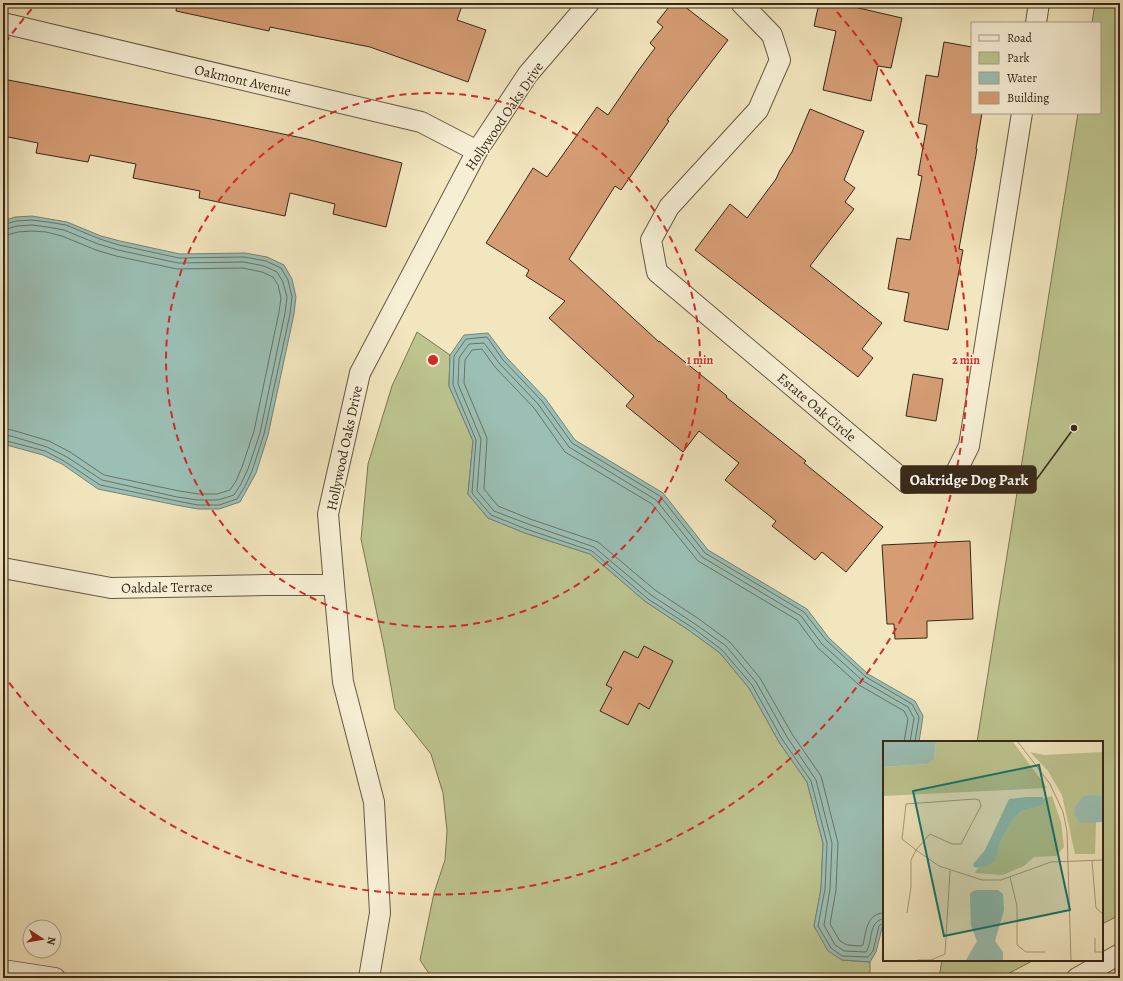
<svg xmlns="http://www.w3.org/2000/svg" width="1123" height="981" viewBox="0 0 1123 981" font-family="Alegreya,serif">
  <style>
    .green { fill: #bdc48f; stroke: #7a7654 }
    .water { fill: #9bbfb4; stroke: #738376 }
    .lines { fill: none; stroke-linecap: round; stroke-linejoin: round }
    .shore { stroke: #687466; stroke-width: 1 }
    .building { fill: #d69d75; stroke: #362818 }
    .minor-casing { stroke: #655842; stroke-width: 22 }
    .minor { stroke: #f7efd5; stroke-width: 20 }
    .ring { fill: none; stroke: #d62828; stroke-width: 2; stroke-dasharray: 7 5 }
    .labels { text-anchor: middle; stroke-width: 3; stroke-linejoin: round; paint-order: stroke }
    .street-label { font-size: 14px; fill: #362818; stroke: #f7efd5 }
    .inset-road { fill: none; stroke: #a79a7c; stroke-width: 1 }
    .view { fill: #0f766e; fill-opacity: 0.15; stroke: #0f766e; stroke-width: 2 }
    .inset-edge { fill: none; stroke: #362818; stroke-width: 2 }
    .centre { fill: #d62828; stroke: #f7efd5; stroke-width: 2 }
    .ring-label { font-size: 12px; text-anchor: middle; font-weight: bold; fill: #d62828; stroke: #f7efd5; stroke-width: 3; stroke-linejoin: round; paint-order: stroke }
    .leader { fill: none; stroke: #362818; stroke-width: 1.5 }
    .callout-dot { fill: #362818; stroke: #f7efd5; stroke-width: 1.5 }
    .callout { fill: #362818; stroke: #362818; stroke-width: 1.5 }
    .callout-label { font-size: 15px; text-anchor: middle; font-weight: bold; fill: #fff }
  </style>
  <rect width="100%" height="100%" fill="#f2e6be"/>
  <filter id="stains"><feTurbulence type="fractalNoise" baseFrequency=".005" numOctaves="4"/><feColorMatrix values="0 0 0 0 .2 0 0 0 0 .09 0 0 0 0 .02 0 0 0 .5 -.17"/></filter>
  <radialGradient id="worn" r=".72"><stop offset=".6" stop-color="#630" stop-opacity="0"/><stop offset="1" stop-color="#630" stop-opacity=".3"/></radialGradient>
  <!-- green -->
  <g class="green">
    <path d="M 1095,3 L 1120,3 L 1120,915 L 1102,924 L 1102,742 L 977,742 L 1078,113 L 1100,113 L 1100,23 L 1092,23 Z"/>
    <path d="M 417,332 L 450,355 L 449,386 L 473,441 L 468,494 L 488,518 L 525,533 L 590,554 L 646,602 L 690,631 L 720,653 L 749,688 L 779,742 L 807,782 L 823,843 L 821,889 L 814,927 L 842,960 L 870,962 L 870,978 L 432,978 L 420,960 L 434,893 L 445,860 L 447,831 L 443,793 L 431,754 L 395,709 L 384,647 L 361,539 L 368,464 L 392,386 Z"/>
    <path d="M 942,960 L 1034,960 L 1000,978 L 939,978 Z"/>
  </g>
  <!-- water -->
  <g class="water">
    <path d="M 32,216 L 67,222 L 101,236 L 120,241 L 180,254 L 245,253 L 267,257 L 284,265 L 292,279 L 296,297 L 294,314 L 268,435 L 256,473 L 240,502 L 219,509 L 198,509 L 176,505 L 98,489 L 62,464 L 43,455 L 3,444 L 3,221 L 15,217 Z"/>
    <path d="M 488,333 L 506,357 L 545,398 L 575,440 L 663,493 L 708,550 L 807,609 L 829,638 L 868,674 L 915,701 L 923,716 L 919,742 L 884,742 L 884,920 L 876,952 L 870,962 L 842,960 L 828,951 L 814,926 L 821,889 L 823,843 L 807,782 L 779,742 L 749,688 L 720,653 L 690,631 L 646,602 L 590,554 L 525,533 L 488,518 L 468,494 L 473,441 L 449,386 L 450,355 L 464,335 Z"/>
  </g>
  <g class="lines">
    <!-- shore -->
    <g class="shore">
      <path d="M 3,225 L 16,221 L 32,220 L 48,222 L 66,225 L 100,239 L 119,245 L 179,258 L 244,257 L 266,261 L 281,268 L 288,280 L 292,297 L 290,314 L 264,434 L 252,471 L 245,486 L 237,499 L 219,505 L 198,505 L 177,501 L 100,485 L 64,461 L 45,451 L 3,440"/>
      <path d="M 3,230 L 17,226 L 32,225 L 47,227 L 64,230 L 98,244 L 118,250 L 178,263 L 244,262 L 264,266 L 277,272 L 283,282 L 287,297 L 285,313 L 260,433 L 248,469 L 241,484 L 234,495 L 218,500 L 198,500 L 177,497 L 102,480 L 67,457 L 47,447 L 11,436 L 3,435"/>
      <path d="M 3,236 L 18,232 L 32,231 L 46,232 L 62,236 L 96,250 L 116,256 L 177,269 L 243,268 L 262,272 L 273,277 L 278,285 L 281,298 L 279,312 L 254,431 L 242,467 L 236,481 L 230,490 L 217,494 L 199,494 L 179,491 L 104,475 L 70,452 L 49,441 L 12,430 L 3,429"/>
      <path d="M 884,913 C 867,913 866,931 863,945 L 861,946 L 847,945 L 840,941 L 830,924 L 836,890 L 838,843 L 821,776 L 792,734 L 760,678 L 730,642 L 699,619 L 655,590 L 598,542 L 530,519 L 498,506 L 484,489 L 487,438 L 464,383 L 465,360 L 472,350 L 482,349 L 495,367 L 534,408 L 565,452 L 652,504 L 698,561 L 797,620 L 818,648 L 859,685 L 904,711 L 908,719 L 904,742"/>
      <path d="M 884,919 C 868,920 873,942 866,952 L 844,951 L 835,945 L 824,925 L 830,889 L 832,843 L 816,780 L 787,737 L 756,682 L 726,646 L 695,624 L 651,595 L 594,547 L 528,524 L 494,511 L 477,491 L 481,439 L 458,384 L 459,358 L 469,344 L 484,343 L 499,363 L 538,404 L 569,447 L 656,500 L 702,557 L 801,616 L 822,644 L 863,681 L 908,707 L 914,718 L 910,742"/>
      <path d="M 884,924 L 881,924 L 879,926 L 873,951 L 868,957 L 842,956 L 831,948 L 818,926 L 825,889 L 827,843 L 811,781 L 782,739 L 752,685 L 722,650 L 693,628 L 648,599 L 592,551 L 526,529 L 491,515 L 472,493 L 476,440 L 453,385 L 454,356 L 466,339 L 487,337 L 503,360 L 542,401 L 572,443 L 660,496 L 705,553 L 804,612 L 826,640 L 866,677 L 912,704 L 919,717 L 915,742"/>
    </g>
  </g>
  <!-- building -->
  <g class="building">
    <path d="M 177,3 L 463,3 L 457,20 L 486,30 L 468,82 L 370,47 L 270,27 L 269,31 L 176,11 Z"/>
    <path d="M 672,3 L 680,3 L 728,40 L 667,120 L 669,121 L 621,190 L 615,186 L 569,259 L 659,342 L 659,341 L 727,396 L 726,397 L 806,461 L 804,463 L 883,527 L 846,572 L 822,552 L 815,560 L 772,526 L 776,521 L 725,480 L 739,463 L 699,431 L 683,452 L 626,406 L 634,396 L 549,318 L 565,301 L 526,276 L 529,270 L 486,243 L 533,168 L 547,177 L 597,107 L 608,115 L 638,71 L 655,48 L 650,43 L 663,27 L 657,22 Z"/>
    <path d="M 819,3 L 837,3 L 902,18 L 891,68 L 878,66 L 871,101 L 823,90 L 836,31 L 814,26 Z"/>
    <path d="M 944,42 L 972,47 L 972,113 L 982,113 L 976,149 L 977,149 L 959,249 L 963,250 L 948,330 L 904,321 L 909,293 L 888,289 L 897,238 L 910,240 L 922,176 L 918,175 L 927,125 L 918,123 L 926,75 L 938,77 Z"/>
    <path d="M 3,79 L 216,120 L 307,139 L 402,163 L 386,227 L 333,214 L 335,204 L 290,193 L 285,216 L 199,198 L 200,191 L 133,178 L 136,164 L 90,155 L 88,162 L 36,153 L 38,143 L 3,136 Z"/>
    <path d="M 810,109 L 864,131 L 844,180 L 855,188 L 845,202 L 854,209 L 810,266 L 882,323 L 862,349 L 873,358 L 858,377 L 695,250 L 730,204 L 747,218 L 776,179 L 780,170 L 792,152 Z"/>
    <path d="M 913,374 L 943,379 L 936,421 L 906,416 Z"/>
    <path d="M 970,541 L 973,619 L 927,621 L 927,638 L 895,639 L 894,624 L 887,624 L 882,545 Z"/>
    <path d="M 644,646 L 673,661 L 649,709 L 639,703 L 628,725 L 600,711 L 612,688 L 606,685 L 624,651 L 638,658 Z"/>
  </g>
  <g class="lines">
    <defs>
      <g id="minor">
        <path d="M 741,3 L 772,35 L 780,60 L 758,110 L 669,207 L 651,240 L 657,272 L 907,483 L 953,478 L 969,446 L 1022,113"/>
        <path d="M 3,23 L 421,122 L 477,151"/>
        <path d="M 1036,23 L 1039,3"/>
        <path d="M 3,568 L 111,588 L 265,585 L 334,585"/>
        <path d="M 3,970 L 55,978"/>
        <path d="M 369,978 L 380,913 L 374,802 L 343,682 L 334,585 L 328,514 L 360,373 L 477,151 L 528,74 L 589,3"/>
        <path d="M 1077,978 L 1120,954"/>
      </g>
    </defs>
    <!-- minor casing -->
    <use href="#minor" class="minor-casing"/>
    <!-- minor -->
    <use href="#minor" class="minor"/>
  </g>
  <!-- distance rings -->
  <g class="ring">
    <circle cx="433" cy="360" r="267"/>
    <path d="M5 43A533 533 0 0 1 37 3M829 3A533 533 0 1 1 5 677"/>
  </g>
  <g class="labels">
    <!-- street labels -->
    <g class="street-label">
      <text transform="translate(243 80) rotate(13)" y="5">Oakmont Avenue</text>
      <text transform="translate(504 116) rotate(-56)" y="5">Hollywood Oaks Drive</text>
      <text transform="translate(817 407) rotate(40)" y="5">Estate Oak Circle</text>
      <text transform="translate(344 448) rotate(-78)" y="5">Hollywood Oaks Drive</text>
      <text transform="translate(167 587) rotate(-1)" y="5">Oakdale Terrace</text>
    </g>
  </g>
  <!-- overview -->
  <g transform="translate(883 741)">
    <rect width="220" height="220" fill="#f2e6be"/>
    <path d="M 53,1 L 130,1 L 164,47 L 0,55 L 0,26 L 45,23 L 51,18 ZM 147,11 L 161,14 L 220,11 L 220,81 L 213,81 L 212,113 L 192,113 L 179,54 L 165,30 ZM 169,55 L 178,81 L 181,106 L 173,115 L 151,116 L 141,125 L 120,134 L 92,132 L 94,128 L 111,121 L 116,104 L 129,80 L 139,70 L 158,65 L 161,57 Z" fill="#bdc48f"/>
    <path d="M 0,1 L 53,1 L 51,18 L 45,23 L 0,26 ZM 209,54 L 220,55 L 220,81 L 198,82 L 191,74 L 192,66 L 200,55 ZM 143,56 L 160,56 L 161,60 L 158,65 L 139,70 L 129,80 L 116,104 L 112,121 L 98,127 L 91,126 L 90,123 L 102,109 L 126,58 ZM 93,149 L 115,149 L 120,153 L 121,169 L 112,200 L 120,211 L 120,219 L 83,219 L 94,200 L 88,185 L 87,157 L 87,152 Z" fill="#9bbfb4"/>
    <path class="inset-road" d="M 135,1 L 167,43 L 180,71 L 184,90 L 188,219M 92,58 L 96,59 L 98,65 L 78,103 L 69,103 L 47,93 L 33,109 L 19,98 L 23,63 ZM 209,120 L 213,167 L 220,173M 127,136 L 134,165 L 134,204 L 143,211 L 162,211M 24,172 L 28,146 L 28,119 L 33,109 L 56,125 L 99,139 L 118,139 L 168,121 L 220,119M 212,197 L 212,211 L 220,211M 34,219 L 48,219 L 62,213 L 67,130"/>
    <path class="view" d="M 156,24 L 187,169 L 61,195 L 30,50 Z"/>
    <rect width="220" height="220" class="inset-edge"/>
  </g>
  <circle cx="433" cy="360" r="6" class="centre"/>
  <g class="ring-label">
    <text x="700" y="364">1 min</text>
    <text x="966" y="364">2 min</text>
  </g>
  <!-- callouts -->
  <path class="leader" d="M1074 428L1036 480"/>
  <circle class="callout-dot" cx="1074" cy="428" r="4"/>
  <rect class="callout" x="901" y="466" width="135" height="27" rx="4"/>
  <g class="callout-label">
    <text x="969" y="485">Oakridge Dog Park</text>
  </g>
  <!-- margin -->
  <rect width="1123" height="981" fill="none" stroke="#f2e6be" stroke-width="16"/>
  <rect x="4" y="4" width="1115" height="973" fill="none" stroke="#362818" stroke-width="2"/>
  <rect x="8" y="8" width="1107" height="965" fill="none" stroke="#362818"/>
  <!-- legend -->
  <rect x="971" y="22" width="130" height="92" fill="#f7efd5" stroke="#aa9f89"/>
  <rect x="979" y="35" width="20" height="6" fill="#f7efd5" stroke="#aa9f89"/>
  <text x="1007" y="42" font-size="12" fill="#362818">Road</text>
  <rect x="979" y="52" width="20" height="12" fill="#bdc48f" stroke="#aa9f89"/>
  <text x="1007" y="62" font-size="12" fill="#362818">Park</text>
  <rect x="979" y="72" width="20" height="12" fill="#9bbfb4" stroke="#aa9f89"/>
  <text x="1007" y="82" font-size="12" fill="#362818">Water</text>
  <rect x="979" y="92" width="20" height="12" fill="#d69d75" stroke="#aa9f89"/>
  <text x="1007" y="102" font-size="12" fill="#362818">Building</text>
  <!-- north arrow -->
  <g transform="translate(42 939) rotate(102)"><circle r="19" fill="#f7efd5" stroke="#aa9f89"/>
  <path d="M0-3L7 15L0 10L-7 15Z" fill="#8f2418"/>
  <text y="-6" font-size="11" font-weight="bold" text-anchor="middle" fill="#362818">N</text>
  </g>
  <rect width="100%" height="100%" filter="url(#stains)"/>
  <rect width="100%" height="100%" fill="url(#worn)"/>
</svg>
